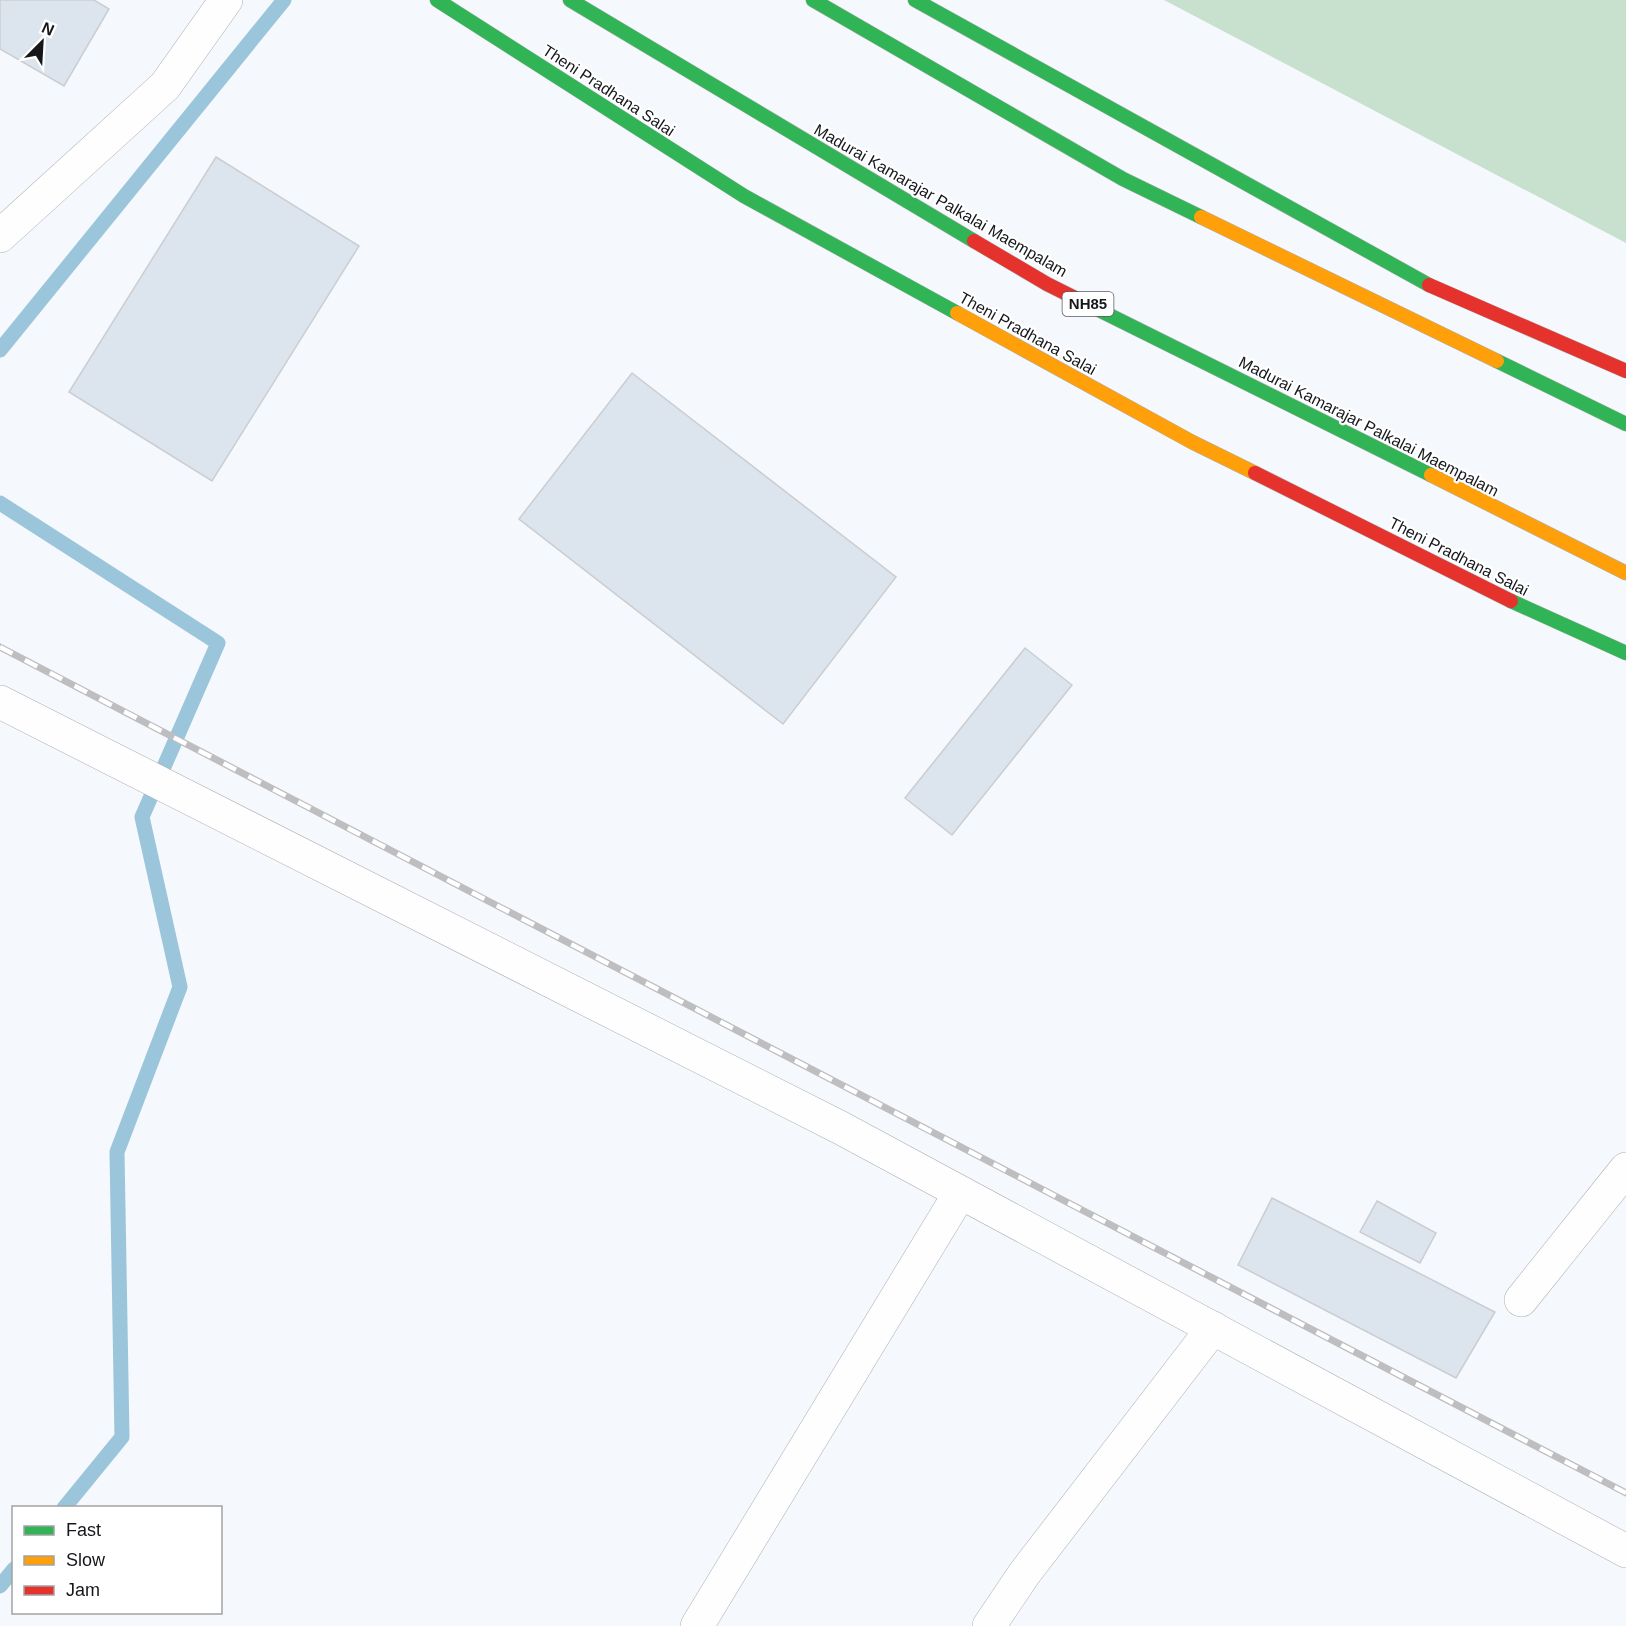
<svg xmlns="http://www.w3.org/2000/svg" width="1626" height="1626" viewBox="0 0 1626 1626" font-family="Arial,sans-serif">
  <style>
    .green { fill: #c8e1ce }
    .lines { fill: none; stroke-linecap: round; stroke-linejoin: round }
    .stream { stroke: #9bc5da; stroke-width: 15 }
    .building { fill: #dce4ee; stroke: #cbcdd1; stroke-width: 1.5 }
    .street-casing { stroke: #adafb2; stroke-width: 34 }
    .fast-casing { stroke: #adafb2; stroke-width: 15 }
    .slow-casing { stroke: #adafb2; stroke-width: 15 }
    .jam-casing { stroke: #adafb2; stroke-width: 15 }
    .street { stroke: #fefeff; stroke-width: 33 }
    .fast { stroke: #30b455; stroke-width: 14 }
    .slow { stroke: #ff9f0a; stroke-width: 14 }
    .jam { stroke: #e5322d; stroke-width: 14 }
    .rail-casing { stroke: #bebec0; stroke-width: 7 }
    .rail { stroke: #fff; stroke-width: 4.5; stroke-dasharray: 14; stroke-linecap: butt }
    .labels { text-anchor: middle; stroke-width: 4.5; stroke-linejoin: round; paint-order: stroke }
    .shield { fill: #fff; stroke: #5b5d5f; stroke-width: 1.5 }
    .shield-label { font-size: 15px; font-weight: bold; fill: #15171b }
    .street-label { font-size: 16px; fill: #15171b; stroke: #fff }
  </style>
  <rect width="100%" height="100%" fill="#f5f8fc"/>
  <!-- green -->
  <path class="green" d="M 1164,0 L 1626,0 L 1626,243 Z"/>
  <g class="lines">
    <!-- stream -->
    <g class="stream">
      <path d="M 0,350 L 284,0"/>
      <path d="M 0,503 L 218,643 L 142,817 L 180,987 L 117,1152 L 122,1437 L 64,1508"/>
      <path d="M 0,1586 L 14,1569"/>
    </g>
  </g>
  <!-- building -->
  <g class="building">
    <path d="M 0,0 L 94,0 L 109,9 L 64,86 L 0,49 Z"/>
    <path d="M 216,157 L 359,246 L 212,481 L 69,392 Z"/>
    <path d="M 632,373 L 896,577 L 783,724 L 519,519 Z"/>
    <path d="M 1025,648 L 1072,685 L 952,835 L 905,798 Z"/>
    <path d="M 1272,1198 L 1495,1312 L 1456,1378 L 1238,1265 Z"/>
    <path d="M 1377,1201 L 1436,1233 L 1420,1263 L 1360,1232 Z"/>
  </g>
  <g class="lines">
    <defs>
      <g id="street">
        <path d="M 0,236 L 165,86 L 226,0"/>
        <path d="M 0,702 L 841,1128 L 1626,1551"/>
        <path d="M 1521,1300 L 1626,1169"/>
        <path d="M 697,1626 L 960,1193"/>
        <path d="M 989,1626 L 1024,1574 L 1213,1328"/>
      </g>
      <g id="fast">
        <path d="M 437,0 L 744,196 L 957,313"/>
        <path d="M 570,0 L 974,241"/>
        <path d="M 813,0 L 1123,179 L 1201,217"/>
        <path d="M 915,0 L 1429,285"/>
        <path d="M 1095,308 L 1431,475"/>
        <path d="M 1497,361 L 1626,424"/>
        <path d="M 1511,601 L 1626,653"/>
      </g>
      <g id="slow">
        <path d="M 1201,217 L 1497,361"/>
        <path d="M 957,313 L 1192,442 L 1255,473"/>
        <path d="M 1431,475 L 1626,573"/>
      </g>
      <g id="jam">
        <path d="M 974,241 L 1047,284 L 1095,308"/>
        <path d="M 1429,285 L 1626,371"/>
        <path d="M 1255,473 L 1511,601"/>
      </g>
    </defs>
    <!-- street casing -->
    <use href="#street" class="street-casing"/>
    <!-- fast casing -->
    <use href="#fast" class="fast-casing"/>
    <!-- slow casing -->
    <use href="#slow" class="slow-casing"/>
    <!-- jam casing -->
    <use href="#jam" class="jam-casing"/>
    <!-- street -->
    <use href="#street" class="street"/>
    <!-- fast -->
    <use href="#fast" class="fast"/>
    <!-- slow -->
    <use href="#slow" class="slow"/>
    <!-- jam -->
    <use href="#jam" class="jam"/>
    <defs>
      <path id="rail" d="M 0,647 L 1626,1493"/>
    </defs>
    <!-- rail casing -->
    <use href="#rail" class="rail-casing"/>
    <!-- rail -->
    <use href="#rail" class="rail"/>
  </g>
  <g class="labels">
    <!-- shield labels -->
    <rect class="shield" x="1062.5" y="292" width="51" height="24" rx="4.5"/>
    <g class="shield-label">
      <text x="1088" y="309">NH85</text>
    </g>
    <!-- street labels -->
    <g class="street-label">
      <text transform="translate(609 90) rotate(33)" y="6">Theni Pradhana Salai</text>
      <text transform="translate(941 200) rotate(30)" y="6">Madurai Kamarajar Palkalai Maempalam</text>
      <text transform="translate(1028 333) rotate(29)" y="6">Theni Pradhana Salai</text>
      <text transform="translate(1369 426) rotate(27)" y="6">Madurai Kamarajar Palkalai Maempalam</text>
      <text transform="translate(1459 556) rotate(27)" y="6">Theni Pradhana Salai</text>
    </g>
  </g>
  <!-- legend -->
  <rect x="12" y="1506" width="210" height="108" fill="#ffffff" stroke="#a1a2a4" stroke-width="1.5"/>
  <rect x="24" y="1526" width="30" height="9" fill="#30b455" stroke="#a1a2a4" stroke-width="1.5"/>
  <text x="66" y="1536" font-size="18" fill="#15171b">Fast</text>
  <rect x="24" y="1556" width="30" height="9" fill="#ff9f0a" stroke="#a1a2a4" stroke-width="1.5"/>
  <text x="66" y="1566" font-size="18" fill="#15171b">Slow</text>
  <rect x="24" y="1586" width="30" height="9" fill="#e5322d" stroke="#a1a2a4" stroke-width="1.5"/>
  <text x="66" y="1596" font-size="18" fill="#15171b">Jam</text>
  <!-- north arrow -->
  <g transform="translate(42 42) rotate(24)" stroke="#ffffff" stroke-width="4.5" paint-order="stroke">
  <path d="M0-4.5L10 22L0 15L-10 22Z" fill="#15171b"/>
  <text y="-9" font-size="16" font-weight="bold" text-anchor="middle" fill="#15171b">N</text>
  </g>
</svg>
